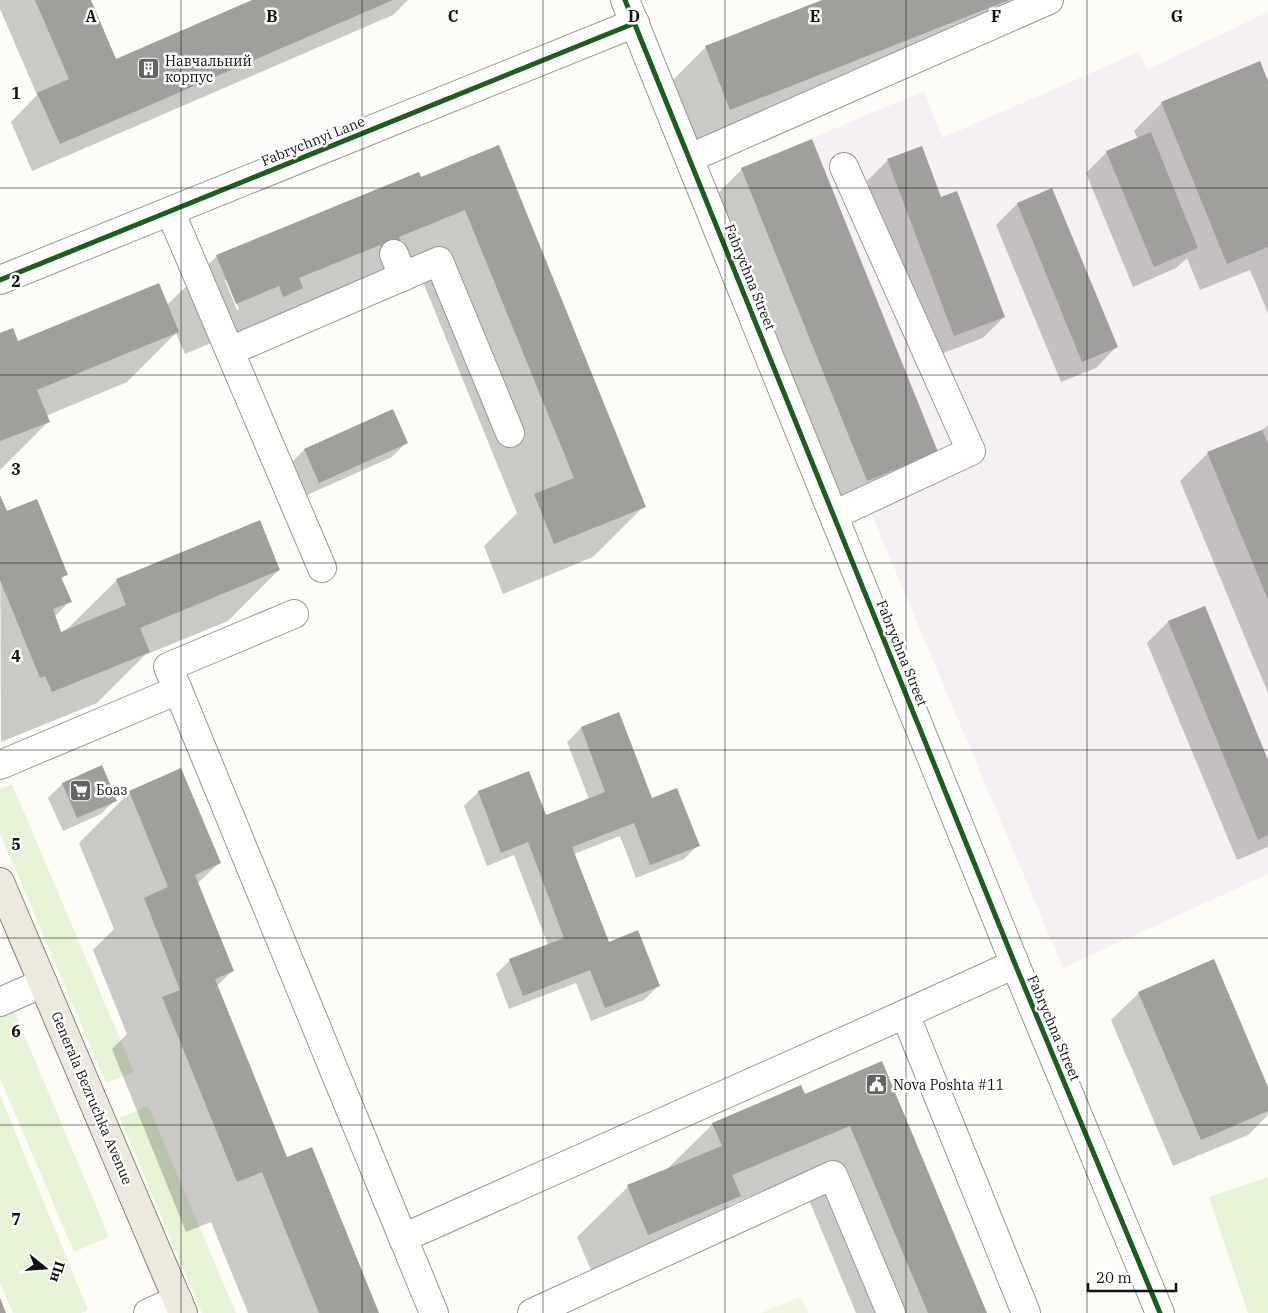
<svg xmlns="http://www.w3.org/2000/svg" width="1268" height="1313" viewBox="0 0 1268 1313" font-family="'IBM Plex Serif',serif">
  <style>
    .industrial { fill: #f5f0f3 }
    .green { fill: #e7f3d7 }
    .pitch { fill: #f0f6e1 }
    .shadow { fill: #0003; fill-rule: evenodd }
    .building { fill: #a19f9c }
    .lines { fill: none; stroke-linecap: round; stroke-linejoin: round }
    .minor-casing { stroke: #979795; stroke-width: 30 }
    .major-casing { stroke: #858482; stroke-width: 30 }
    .minor { stroke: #fffffe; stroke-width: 28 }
    .major { stroke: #ede9dc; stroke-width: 28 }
    .cycleway-casing { stroke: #fff; stroke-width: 8 }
    .cycleway { stroke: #1b5e20; stroke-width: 5 }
    .grid { fill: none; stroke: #111; stroke-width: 1; stroke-opacity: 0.55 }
    .labels { text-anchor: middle; stroke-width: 5; stroke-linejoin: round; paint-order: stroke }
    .poi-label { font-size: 14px; fill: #111; stroke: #fff; text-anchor: start }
    .street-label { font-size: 14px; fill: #111; stroke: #fff }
    .grid-label { font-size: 16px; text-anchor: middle; font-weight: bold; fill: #111; stroke: #fff; stroke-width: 5; stroke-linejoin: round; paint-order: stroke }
  </style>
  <rect width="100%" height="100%" fill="#fdfcf7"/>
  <!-- industrial -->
  <path class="industrial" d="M 1268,12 L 1268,874 L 1063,968 L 868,506 L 867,481 L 741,168 L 924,91 L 942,138 L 1139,52 L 1147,70 Z"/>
  <!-- green -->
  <g class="green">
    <path d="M 12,784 L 134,1072 L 106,1083 L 0,833 L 0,789 Z"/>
    <path d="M 13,1008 L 109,1237 L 74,1252 L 0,1078 L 0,1013 Z"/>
    <path d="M 0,1095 L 88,1310 L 81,1313 L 13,1313 L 0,1282 Z"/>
    <path d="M 148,1106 L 236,1313 L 202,1313 L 120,1118 Z"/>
    <path d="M 1268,1177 L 1268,1313 L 1248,1313 L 1209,1197 Z"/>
  </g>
  <!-- pitch -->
  <path class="pitch" d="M 801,1297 L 808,1313 L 761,1313 Z"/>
  <!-- shadow -->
  <g class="shadow">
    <path d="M 0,0 L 90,0 L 116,60 L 255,0 L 408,0 L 393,15 L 32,171 L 11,122 L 37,95 L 0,9 Z"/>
    <path d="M 826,0 L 1024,0 L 691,148 L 667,86 L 706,47 Z"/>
    <path d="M 1268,84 L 1268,313 L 1250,270 L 1200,290 L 1187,258 L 1176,268 L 1133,287 L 1086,173 L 1107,152 L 1138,139 L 1134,131 L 1162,103 Z"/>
    <path d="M 498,146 L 644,506 L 593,557 L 503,594 L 484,546 L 517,513 L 414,260 L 251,338 L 228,336 L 185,354 L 176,333 L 127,382 L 46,416 L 48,422 L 0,470 L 0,335 L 17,342 L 167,305 L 217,256 L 420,178 ZM 225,280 L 227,280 L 239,309 L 237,310 Z"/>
    <path d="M 888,160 L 941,199 L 1004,317 L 983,338 L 933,357 L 867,181 Z"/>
    <path d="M 742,169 L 937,451 L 840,507 L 714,197 Z"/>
    <path d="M 1052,190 L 1116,347 L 1096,368 L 1061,382 L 996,225 L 1017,204 Z"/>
    <path d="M 392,411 L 406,443 L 392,457 L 305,496 L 290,464 L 304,450 Z"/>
    <path d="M 1268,425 L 1268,693 L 1180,481 L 1208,453 L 1258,433 Z"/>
    <path d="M 0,498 L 6,513 L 66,574 L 61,580 L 70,601 L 54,617 L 61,633 L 65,631 L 117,580 L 279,570 L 228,621 L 145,655 L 97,703 L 1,742 Z"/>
    <path d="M 1204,608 L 1268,763 L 1268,847 L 1237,860 L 1147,643 L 1168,622 Z"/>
    <path d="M 618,714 L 651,800 L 698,845 L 684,859 L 636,878 L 620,836 L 574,854 L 608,943 L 658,986 L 644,1000 L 591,1021 L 576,983 L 509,1009 L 496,974 L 510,960 L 548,945 L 514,855 L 487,866 L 464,806 L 478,792 L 546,816 L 589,799 L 567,742 L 581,728 Z"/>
    <path d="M 101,766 L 115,800 L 101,814 L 63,831 L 48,798 L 62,784 Z"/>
    <path d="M 130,792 L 219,863 L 197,884 L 232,971 L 217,986 L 286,1159 L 378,1313 L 248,1313 L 211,1222 L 186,1232 L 112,1049 L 127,1034 L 93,950 L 114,929 L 79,843 Z"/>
    <path d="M 1139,993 L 1268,1090 L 1268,1115 L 1248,1135 L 1173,1166 L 1111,1020 Z"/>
    <path d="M 882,1063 L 986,1313 L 856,1313 L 799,1176 L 730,1205 L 688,1246 L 597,1285 L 577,1237 L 628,1187 L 666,1170 L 713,1124 L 804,1096 Z"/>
  </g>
  <!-- building -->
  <g class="building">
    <path d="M 35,0 L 91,0 L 116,59 L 252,0 L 393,0 L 60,144 L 37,93 L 69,79 Z"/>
    <path d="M 822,0 L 1009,0 L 730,110 L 705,46 Z"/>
    <path d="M 1260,61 L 1268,81 L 1268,247 L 1227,264 L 1161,102 Z"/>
    <path d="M 1151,132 L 1198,248 L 1154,267 L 1106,151 Z"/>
    <path d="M 812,139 L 938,452 L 867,481 L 741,168 Z"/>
    <path d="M 499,145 L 646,507 L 554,544 L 534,494 L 574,478 L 465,210 L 399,237 L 403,250 L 385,258 L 380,245 L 299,278 L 303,288 L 283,297 L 279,286 L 236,304 L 216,255 L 419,172 L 421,177 Z"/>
    <path d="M 922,146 L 941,197 L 957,191 L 1005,317 L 954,336 L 887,159 Z"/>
    <path d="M 1052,188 L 1118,347 L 1082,362 L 1017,203 Z"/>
    <path d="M 159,283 L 179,332 L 37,390 L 50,422 L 0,441 L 0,333 L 13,328 L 18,341 Z"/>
    <path d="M 393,409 L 408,443 L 319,483 L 304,449 Z"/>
    <path d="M 1262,430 L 1268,444 L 1268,600 L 1207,452 Z"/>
    <path d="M 0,495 L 7,511 L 37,499 L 68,575 L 61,577 L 72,602 L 53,609 L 61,632 L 126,605 L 116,579 L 260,520 L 280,570 L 140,628 L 150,652 L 52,692 L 45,676 L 40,678 L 0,580 Z"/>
    <path d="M 1205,606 L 1268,760 L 1268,835 L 1258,840 L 1168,621 Z"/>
    <path d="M 619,712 L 652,798 L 677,788 L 700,846 L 650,865 L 634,823 L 572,847 L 609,942 L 638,930 L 660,986 L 605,1008 L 590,970 L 523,996 L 509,959 L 564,938 L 528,842 L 501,853 L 478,791 L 529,771 L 546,815 L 605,792 L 581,727 Z"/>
    <path d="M 102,765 L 117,801 L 77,818 L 62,783 Z"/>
    <path d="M 181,768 L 221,863 L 195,875 L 234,971 L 215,979 L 287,1157 L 312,1147 L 379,1313 L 319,1313 L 262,1172 L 237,1182 L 162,997 L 180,990 L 144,898 L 168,887 L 129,791 Z"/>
    <path d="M 1214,959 L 1268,1087 L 1268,1111 L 1201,1140 L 1138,992 Z"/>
    <path d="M 882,1061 L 987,1313 L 928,1313 L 850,1126 L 732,1175 L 741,1196 L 648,1235 L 627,1185 L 722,1146 L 712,1123 L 801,1085 L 805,1094 Z"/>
    <path d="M 0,1298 L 6,1313 L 0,1313 Z"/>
  </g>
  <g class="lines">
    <defs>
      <g id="minor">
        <path d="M 625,0 L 1015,964 L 1160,1313"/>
        <path d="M 690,158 L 1049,0"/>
        <path d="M 170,211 L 322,568"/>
        <path d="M 394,254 L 403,277"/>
        <path d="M 0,280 L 635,23"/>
        <path d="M 230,351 L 439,261 L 510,433"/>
        <path d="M 834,515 L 971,451 L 844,167"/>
        <path d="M 178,690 L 168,667 L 294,614"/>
        <path d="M 0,765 L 178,690 L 403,1238"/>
        <path d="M 1015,964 L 905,1014 L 1026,1313"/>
        <path d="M 0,1002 L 43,983"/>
        <path d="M 148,1313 L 178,1300"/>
        <path d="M 434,1313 L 403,1238 L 905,1014"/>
        <path d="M 532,1313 L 833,1175 L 891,1313"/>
      </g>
      <path id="major" d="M 0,882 L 183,1313"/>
    </defs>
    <!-- minor casing -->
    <use href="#minor" class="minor-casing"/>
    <!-- major casing -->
    <use href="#major" class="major-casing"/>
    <!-- minor -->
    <use href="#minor" class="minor"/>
    <!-- major -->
    <use href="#major" class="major"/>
    <defs>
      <g id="cycleway">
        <path d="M 625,0 L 1015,964 L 1160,1313"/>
        <path d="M 0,280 L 635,23"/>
      </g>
    </defs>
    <!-- cycleway casing -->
    <use href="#cycleway" class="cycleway-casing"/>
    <!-- cycleway -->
    <use href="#cycleway" class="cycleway"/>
  </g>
  <!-- grid -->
  <path class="grid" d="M 181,0 L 181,1313M 362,0 L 362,1313M 543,0 L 543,1313M 725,0 L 725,1313M 906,0 L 906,1313M 1087,0 L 1087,1313M 0,188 L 1268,188M 0,375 L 1268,375M 0,563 L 1268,563M 0,750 L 1268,750M 0,938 L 1268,938M 0,1125 L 1268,1125"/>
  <!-- icons -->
  <defs>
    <symbol id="building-square" viewBox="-11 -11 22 22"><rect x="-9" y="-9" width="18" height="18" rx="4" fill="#646362" stroke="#fff"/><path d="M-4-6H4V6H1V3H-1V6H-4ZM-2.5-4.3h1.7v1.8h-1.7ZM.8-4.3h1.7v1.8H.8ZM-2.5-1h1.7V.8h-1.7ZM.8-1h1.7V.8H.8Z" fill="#fff"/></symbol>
    <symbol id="supermarket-square" viewBox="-11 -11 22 22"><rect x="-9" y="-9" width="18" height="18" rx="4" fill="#646362" stroke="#fff"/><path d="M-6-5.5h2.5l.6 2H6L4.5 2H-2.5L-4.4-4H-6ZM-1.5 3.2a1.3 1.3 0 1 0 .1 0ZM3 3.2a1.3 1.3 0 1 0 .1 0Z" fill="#fff"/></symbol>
    <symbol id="civic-square" viewBox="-11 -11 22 22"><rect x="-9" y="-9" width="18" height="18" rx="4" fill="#646362" stroke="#fff"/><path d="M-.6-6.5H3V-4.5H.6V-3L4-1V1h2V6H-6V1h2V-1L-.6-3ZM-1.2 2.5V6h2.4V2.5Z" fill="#fff"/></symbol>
  </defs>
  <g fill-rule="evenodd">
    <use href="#building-square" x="136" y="56" width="25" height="25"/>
    <use href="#supermarket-square" x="68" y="778" width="25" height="25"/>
    <use href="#civic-square" x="864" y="1072" width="25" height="25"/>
  </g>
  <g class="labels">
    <!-- poi labels -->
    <g class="poi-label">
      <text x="165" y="66">Навчальний<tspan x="165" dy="16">корпус</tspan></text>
      <text x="96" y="795">Боаз</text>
      <text x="893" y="1090">Nova Poshta #11</text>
    </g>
    <!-- street labels -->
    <g class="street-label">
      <text transform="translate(313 141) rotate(-22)" y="5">Fabrychnyi Lane</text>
      <text transform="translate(750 277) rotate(68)" y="5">Fabrychna Street</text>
      <text transform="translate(902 653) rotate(68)" y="5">Fabrychna Street</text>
      <text transform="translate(1054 1028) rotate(67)" y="5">Fabrychna Street</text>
      <text transform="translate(92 1098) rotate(67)" y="5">Generala Bezruchka Avenue</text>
    </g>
  </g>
  <g class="grid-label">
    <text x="91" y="22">A</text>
    <text x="272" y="22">B</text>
    <text x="453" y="22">C</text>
    <text x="634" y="22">D</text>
    <text x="815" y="22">E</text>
    <text x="996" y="22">F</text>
    <text x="1177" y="22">G</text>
    <text x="16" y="99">1</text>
    <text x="16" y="287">2</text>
    <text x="16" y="475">3</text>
    <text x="16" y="662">4</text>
    <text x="16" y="850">5</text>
    <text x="16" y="1037">6</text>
    <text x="16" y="1225">7</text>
  </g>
  <!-- north arrow -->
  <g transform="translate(45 1268) rotate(107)" stroke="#ffffff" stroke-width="4" paint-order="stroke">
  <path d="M0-4L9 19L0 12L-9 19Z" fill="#111111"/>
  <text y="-8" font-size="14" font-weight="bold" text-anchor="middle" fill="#111111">Пн</text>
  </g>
  <!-- scale -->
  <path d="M1088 1283v8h88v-8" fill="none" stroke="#111111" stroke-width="2.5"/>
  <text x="1096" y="1283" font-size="15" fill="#111111" stroke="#ffffff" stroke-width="4" paint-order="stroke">20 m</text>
</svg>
